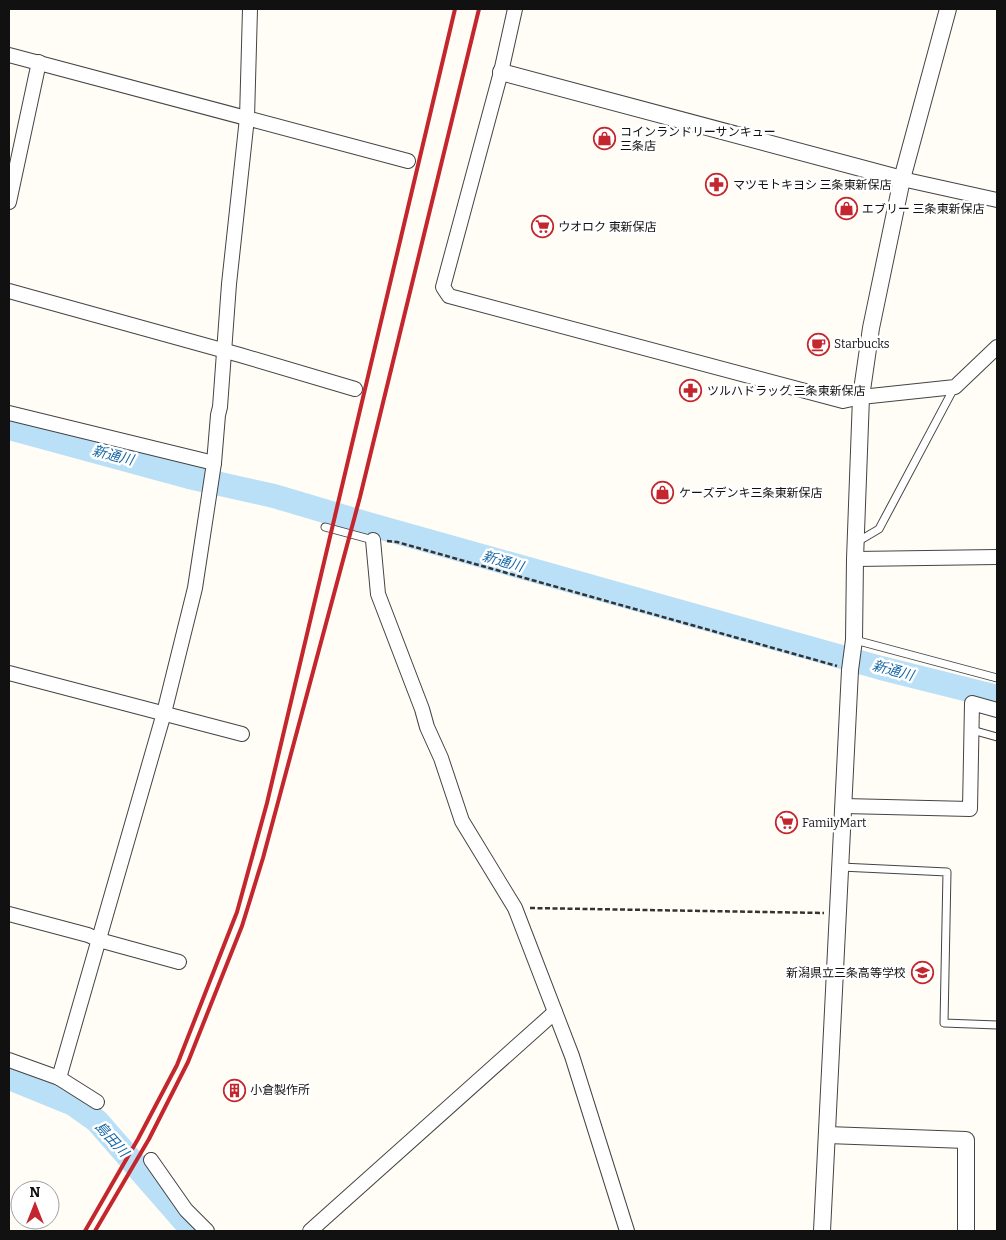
<svg xmlns="http://www.w3.org/2000/svg" width="1006" height="1240" viewBox="0 0 1006 1240" font-family="Bitter,'Noto Sans JP',serif">
  <style>
    .lines { fill: none; stroke-linecap: round; stroke-linejoin: round }
    .river { stroke: #b9e0f7; stroke-width: 24 }
    .service-casing { stroke: #444; stroke-width: 9 }
    .minor-casing { stroke: #444; stroke-width: 16 }
    .tertiary-casing { stroke: #444; stroke-width: 18 }
    .path { stroke: #333; stroke-width: 2.5; stroke-dasharray: 5 2.5; stroke-linecap: butt }
    .service { stroke: #fff; stroke-width: 7 }
    .minor { stroke: #fff; stroke-width: 14 }
    .tertiary { stroke: #fff; stroke-width: 16 }
    .rail { stroke: #c4262e; stroke-width: 4 }
    .labels { text-anchor: middle; stroke-width: 5; stroke-linejoin: round; paint-order: stroke }
    .poi-label { font-size: 12px; fill: #111; stroke: #fff; text-anchor: start }
    .water-label { font-size: 14px; font-style: italic; fill: #1768a6; stroke: #fff }
  </style>
  <rect width="100%" height="100%" fill="#fffdf5"/>
  <g class="lines">
    <!-- river -->
    <g class="river">
      <path d="M 9,428 L 189,477 L 274,496 L 368,524 L 881,668 L 997,697"/>
      <path d="M 9,1078 L 73,1104 L 97,1121 L 193,1231"/>
    </g>
    <defs>
      <g id="service">
        <path d="M 325,527 L 373,540"/>
        <path d="M 857,542 L 879,529 L 954,388"/>
        <path d="M 855,640 L 997,678"/>
        <path d="M 972,730 L 997,737"/>
        <path d="M 841,867 L 947,872 L 944,1023 L 997,1025"/>
      </g>
      <g id="minor">
        <path d="M 515,9 L 501,72 L 443,287 L 449,296 L 843,401 L 861,397 L 955,387 L 997,347"/>
        <path d="M 9,55 L 408,161"/>
        <path d="M 902,179 L 997,200"/>
        <path d="M 9,202 L 39,62"/>
        <path d="M 9,291 L 240,355 L 355,389"/>
        <path d="M 9,413 L 214,463"/>
        <path d="M 373,540 L 378,594 L 422,709 L 427,727 L 441,758 L 462,821 L 515,908 L 572,1056 L 627,1231"/>
        <path d="M 855,559 L 997,557"/>
        <path d="M 9,673 L 242,734"/>
        <path d="M 844,806 L 970,809 L 972,703 L 997,710"/>
        <path d="M 9,914 L 88,935 L 99,940 L 179,962"/>
        <path d="M 9,1060 L 59,1078 L 97,1102"/>
        <path d="M 59,1078 L 164,713 L 195,588 L 214,463 L 218,415 L 220,407 L 229,284 L 247,118 L 250,9"/>
        <path d="M 151,1160 L 186,1210 L 207,1231"/>
        <path d="M 310,1231 L 555,1012"/>
      </g>
      <g id="tertiary">
        <path d="M 501,72 L 902,179"/>
        <path d="M 827,1135 L 966,1140 L 966,1231"/>
        <path d="M 822,1231 L 850,670 L 854,640 L 855,559 L 861,397 L 871,328 L 902,179 L 948,9"/>
      </g>
    </defs>
    <!-- service casing -->
    <use href="#service" class="service-casing"/>
    <!-- minor casing -->
    <use href="#minor" class="minor-casing"/>
    <!-- tertiary casing -->
    <use href="#tertiary" class="tertiary-casing"/>
    <!-- path -->
    <g class="path">
      <path d="M 387,541 L 397,542 L 837,666"/>
      <path d="M 530,908 L 824,913"/>
    </g>
    <!-- service -->
    <use href="#service" class="service"/>
    <!-- minor -->
    <use href="#minor" class="minor"/>
    <!-- tertiary -->
    <use href="#tertiary" class="tertiary"/>
    <!-- rail -->
    <g class="rail">
      <path d="M 85,1231 L 138,1139 L 177,1065 L 237,912 L 267,803 L 455,9"/>
      <path d="M 95,1231 L 149,1139 L 188,1062 L 242,926 L 263,858 L 360,497 L 479,9"/>
    </g>
  </g>
  <!-- icons -->
  <defs>
    <symbol id="shop-ring" viewBox="-11 -11 22 22"><circle r="9.5" fill="#fff" stroke="#c4262e" stroke-width="1.5"/><path d="M-5-2.5h2.3a2.7 3.5 0 0 1 5.4 0H5L5.5 6h-11ZM-1.5-2.5h3a1.5 2.3 0 0 0-3 0Z" fill="#c4262e"/></symbol>
    <symbol id="pharmacy-ring" viewBox="-11 -11 22 22"><circle r="9.5" fill="#fff" stroke="#c4262e" stroke-width="1.5"/><path d="M-2-6h4v4h4v4h-4v4h-4v-4h-4v-4h4Z" fill="#c4262e"/></symbol>
    <symbol id="supermarket-ring" viewBox="-11 -11 22 22"><circle r="9.5" fill="#fff" stroke="#c4262e" stroke-width="1.5"/><path d="M-6-5.5h2.5l.6 2H6L4.5 2H-2.5L-4.4-4H-6ZM-1.5 3.2a1.3 1.3 0 1 0 .1 0ZM3 3.2a1.3 1.3 0 1 0 .1 0Z" fill="#c4262e"/></symbol>
    <symbol id="cafe-ring" viewBox="-11 -11 22 22"><circle r="9.5" fill="#fff" stroke="#c4262e" stroke-width="1.5"/><path d="M-5.5-4.5H6V0H3Q3 3.5 0 3.5H-2.5Q-5.5 3.5-5.5 0ZM3-3.2v2h1.7v-2ZM-6 4.5H4V6H-6Z" fill="#c4262e"/></symbol>
    <symbol id="school-ring" viewBox="-11 -11 22 22"><circle r="9.5" fill="#fff" stroke="#c4262e" stroke-width="1.5"/><path d="M0-5L7-2L0 1L-7-2ZM-4 1L0 2.5L4 1V4Q0 6-4 4Z" fill="#c4262e"/></symbol>
    <symbol id="building-ring" viewBox="-11 -11 22 22"><circle r="9.5" fill="#fff" stroke="#c4262e" stroke-width="1.5"/><path d="M-4-6H4V6H1V3H-1V6H-4ZM-2.5-4.3h1.7v1.8h-1.7ZM.8-4.3h1.7v1.8H.8ZM-2.5-1h1.7V.8h-1.7ZM.8-1h1.7V.8H.8Z" fill="#c4262e"/></symbol>
  </defs>
  <g fill-rule="evenodd">
    <use href="#shop-ring" x="592" y="126" width="25" height="25"/>
    <use href="#pharmacy-ring" x="704" y="172" width="25" height="25"/>
    <use href="#shop-ring" x="834" y="196" width="25" height="25"/>
    <use href="#supermarket-ring" x="530" y="214" width="25" height="25"/>
    <use href="#cafe-ring" x="806" y="332" width="25" height="25"/>
    <use href="#pharmacy-ring" x="678" y="378" width="25" height="25"/>
    <use href="#shop-ring" x="650" y="480" width="25" height="25"/>
    <use href="#supermarket-ring" x="774" y="810" width="25" height="25"/>
    <use href="#school-ring" x="910" y="960" width="25" height="25"/>
    <use href="#building-ring" x="222" y="1078" width="25" height="25"/>
  </g>
  <g class="labels">
    <!-- poi labels -->
    <g class="poi-label">
      <text x="620" y="136">コインランドリーサンキュー<tspan x="620" dy="14">三条店</tspan></text>
      <text x="733" y="189">マツモトキヨシ 三条東新保店</text>
      <text x="862" y="213">エブリー 三条東新保店</text>
      <text x="558" y="231">ウオロク 東新保店</text>
      <text x="834" y="348">Starbucks</text>
      <text x="707" y="395">ツルハドラッグ 三条東新保店</text>
      <text x="679" y="497">ケーズデンキ三条東新保店</text>
      <text x="802" y="827">FamilyMart</text>
      <text x="906" y="977" text-anchor="end">新潟県立三条高等学校</text>
      <text x="250" y="1094">小倉製作所</text>
    </g>
    <!-- water labels -->
    <g class="water-label">
      <text transform="translate(113 455) rotate(14)" y="5">新通川</text>
      <text transform="translate(503 561) rotate(16)" y="5">新通川</text>
      <text transform="translate(893 670) rotate(15)" y="5">新通川</text>
      <text transform="translate(112 1139) rotate(48)" y="5">島田川</text>
    </g>
  </g>
  <!-- border -->
  <rect width="1006" height="1240" fill="none" stroke="#111111" stroke-width="20"/>
  <!-- north arrow -->
  <g transform="translate(35 1205)"><circle r="24" fill="#ffffff" stroke="#a0a0a0"/>
  <path d="M0-4L9 19L0 12L-9 19Z" fill="#c4262e"/>
  <text y="-8" font-size="14" font-weight="bold" text-anchor="middle" fill="#111111">N</text>
  </g>
</svg>
